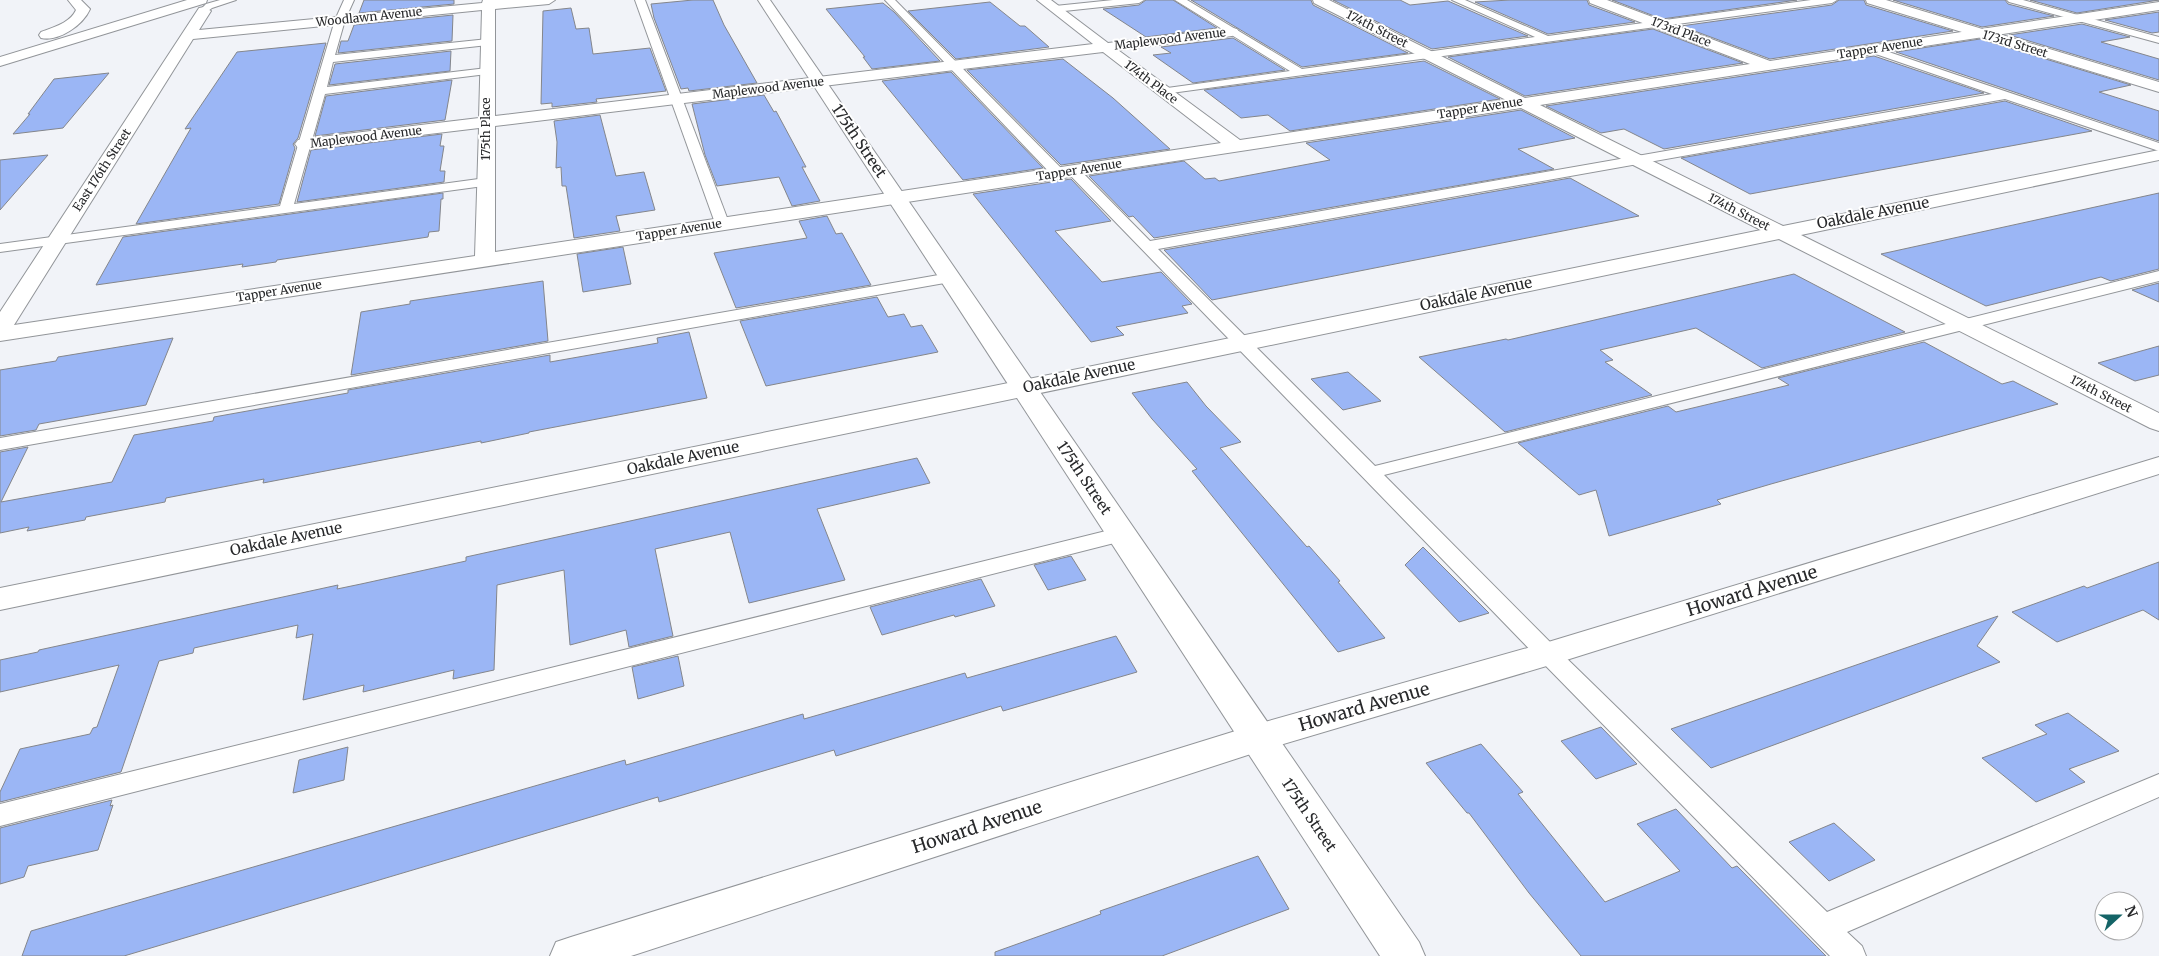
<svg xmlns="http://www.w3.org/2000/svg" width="2159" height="956" viewBox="0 0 2159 956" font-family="Merriweather,serif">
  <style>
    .building { fill: #9bb6f5; stroke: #84868b }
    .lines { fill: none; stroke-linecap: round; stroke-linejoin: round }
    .service-casing { stroke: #929599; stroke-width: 2 }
    .minor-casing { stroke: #929599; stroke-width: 2 }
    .tertiary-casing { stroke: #929599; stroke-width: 2 }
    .motorway-casing { stroke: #929599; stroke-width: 2 }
    .service { fill: #fff; fill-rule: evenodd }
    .minor { fill: #fff; fill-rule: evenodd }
    .tertiary { fill: #fff; fill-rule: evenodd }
    .motorway { fill: #fff; fill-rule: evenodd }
    .labels { text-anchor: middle; stroke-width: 4; stroke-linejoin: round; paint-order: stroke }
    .far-street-label { font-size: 12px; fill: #28292b; stroke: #fff }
    .street-label { font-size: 15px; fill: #28292b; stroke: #fff }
    .near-street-label { font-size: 18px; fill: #28292b; stroke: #fff }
  </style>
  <rect width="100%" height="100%" fill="#f1f3f8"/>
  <!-- building -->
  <g class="building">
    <path d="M 364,0 L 454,0 L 454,4 L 359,13 Z"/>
    <path d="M 693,0 L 713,0 L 724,25 L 757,83 L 689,91 L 688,88 L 681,89 L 654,18 L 651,4 Z"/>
    <path d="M 1146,0 L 1173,0 L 1217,28 L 1146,37 L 1103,9 L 1139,5 Z"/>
    <path d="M 1191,0 L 1311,0 L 1313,5 L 1408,53 L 1302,67 Z"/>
    <path d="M 1333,0 L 1400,0 L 1410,5 L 1448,1 L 1528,36 L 1432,49 Z"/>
    <path d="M 1510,0 L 1587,0 L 1589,5 L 1635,22 L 1548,34 L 1475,2 Z"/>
    <path d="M 1612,0 L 1797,0 L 1662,19 Z"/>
    <path d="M 1839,0 L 1864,0 L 1866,5 L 1953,31 L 1770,59 L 1681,26 L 1832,5 Z"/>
    <path d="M 1893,0 L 2005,0 L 2008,4 L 2054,16 L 1982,27 Z"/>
    <path d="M 2030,0 L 2159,0 L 2077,13 Z"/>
    <path d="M 990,2 L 1020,26 L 1025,26 L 1049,47 L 956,59 L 908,11 Z"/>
    <path d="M 883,3 L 894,12 L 940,61 L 872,69 L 863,57 L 865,57 L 826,9 Z"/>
    <path d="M 571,8 L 576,29 L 589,28 L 593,54 L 650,48 L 666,91 L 596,99 L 597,102 L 552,107 L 552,103 L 541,104 L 543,11 Z"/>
    <path d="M 2159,12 L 2159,32 L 2152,33 L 2105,20 Z"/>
    <path d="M 453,15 L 452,41 L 338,53 L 341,41 L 348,41 L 354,25 Z"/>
    <path d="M 2082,24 L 2130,37 L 2101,42 L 2159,59 L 2159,80 L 2009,35 Z"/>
    <path d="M 1653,29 L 1743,63 L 1525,96 L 1448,57 Z"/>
    <path d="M 1233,38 L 1285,70 L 1193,83 L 1153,55 L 1171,53 L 1161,47 Z"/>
    <path d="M 1980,39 L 2131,85 L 2099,92 L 2159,111 L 2159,141 L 1896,52 Z"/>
    <path d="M 326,43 L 298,138 L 293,144 L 295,148 L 279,204 L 136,224 L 191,128 L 185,129 L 237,52 Z"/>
    <path d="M 451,51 L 450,71 L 329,85 L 335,64 Z"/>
    <path d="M 1874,56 L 1984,93 L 1664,149 L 1624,129 L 1601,133 L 1546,106 Z"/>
    <path d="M 1063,59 L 1113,98 L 1170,149 L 1061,165 L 967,70 Z"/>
    <path d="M 1424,61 L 1500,99 L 1290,131 L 1268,115 L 1241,118 L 1204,90 Z"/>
    <path d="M 951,72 L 1043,168 L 963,180 L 882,81 Z"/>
    <path d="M 109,73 L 63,128 L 13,134 L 30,114 L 28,114 L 54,79 Z"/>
    <path d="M 452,80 L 445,120 L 315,136 L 326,96 Z"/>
    <path d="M 764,95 L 774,112 L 776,111 L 806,167 L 802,167 L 820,201 L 792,206 L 779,177 L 717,186 L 705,155 L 692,104 Z"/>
    <path d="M 2005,101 L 2092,131 L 1750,194 L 1681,158 Z"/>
    <path d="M 1521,110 L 1575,138 L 1518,149 L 1554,169 L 1154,238 L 1133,216 L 1129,217 L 1089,176 L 1184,161 L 1205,179 L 1215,178 L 1219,181 L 1330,160 L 1306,143 Z"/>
    <path d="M 600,115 L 616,176 L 644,172 L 655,210 L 616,216 L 620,231 L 574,238 L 566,186 L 562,186 L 561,167 L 556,168 L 557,142 L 554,121 Z"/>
    <path d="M 442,134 L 440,146 L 444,146 L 440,171 L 445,171 L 444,182 L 297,202 L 311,150 Z"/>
    <path d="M 48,155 L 0,210 L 0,160 Z"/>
    <path d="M 1570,178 L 1639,216 L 1212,300 L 1164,250 Z"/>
    <path d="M 1071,179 L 1111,221 L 1055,231 L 1102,282 L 1161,272 L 1192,304 L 1182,306 L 1188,313 L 1116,327 L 1124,335 L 1091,342 L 973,194 Z"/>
    <path d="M 443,193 L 443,199 L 441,199 L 439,231 L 429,232 L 428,237 L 277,260 L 276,262 L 242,267 L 243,264 L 96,285 L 123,237 Z"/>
    <path d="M 2159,193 L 2159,269 L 2111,281 L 2101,277 L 1986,306 L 1881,254 Z"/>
    <path d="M 827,216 L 836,234 L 842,233 L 871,285 L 736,308 L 714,253 L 807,238 L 799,221 Z"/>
    <path d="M 623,247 L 631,284 L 583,292 L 577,254 Z"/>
    <path d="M 1794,274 L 1905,332 L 1762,368 L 1696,328 L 1600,350 L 1613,360 L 1605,362 L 1652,395 L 1505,432 L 1419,357 L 1506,339 L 1508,340 Z"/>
    <path d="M 543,281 L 548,341 L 351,375 L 361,312 L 410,304 L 410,301 Z"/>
    <path d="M 2159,283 L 2159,302 L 2132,290 Z"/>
    <path d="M 877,297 L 888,317 L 904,314 L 911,327 L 922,325 L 938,352 L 766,386 L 740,321 Z"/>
    <path d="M 689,332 L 707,398 L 529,432 L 529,433 L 481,443 L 481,441 L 263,483 L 264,479 L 166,498 L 165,502 L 86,517 L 85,520 L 27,531 L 29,527 L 0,533 L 0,452 L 28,447 L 1,502 L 112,482 L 134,435 L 213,421 L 214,417 L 348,393 L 348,390 L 550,355 L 550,362 L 658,343 L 657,338 Z"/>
    <path d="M 173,338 L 146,405 L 39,424 L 36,430 L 0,436 L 0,370 L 56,361 L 58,357 Z"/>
    <path d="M 1924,342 L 2002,384 L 2013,381 L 2058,404 L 1771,484 L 1717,500 L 1721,504 L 1609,536 L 1596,490 L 1579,495 L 1518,443 L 1668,406 L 1676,412 L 1789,385 L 1778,378 Z"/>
    <path d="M 2159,346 L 2159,375 L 2135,381 L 2098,363 Z"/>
    <path d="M 1348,372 L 1381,401 L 1343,410 L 1311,379 Z"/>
    <path d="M 1187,382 L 1206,406 L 1241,442 L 1220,448 L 1307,547 L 1309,546 L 1340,581 L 1338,582 L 1385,638 L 1338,652 L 1192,471 L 1197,469 L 1152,419 L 1132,393 Z"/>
    <path d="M 917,458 L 930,483 L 817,509 L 845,580 L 749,603 L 730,532 L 655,549 L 673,636 L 629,647 L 626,630 L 570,645 L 564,570 L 497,585 L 494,670 L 453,679 L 454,670 L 363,692 L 364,685 L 303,700 L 313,634 L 296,638 L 298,625 L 194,648 L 193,653 L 159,661 L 121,772 L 0,802 L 0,792 L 20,749 L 90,734 L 93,728 L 97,727 L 119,665 L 0,692 L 0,660 L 38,652 L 39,650 L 338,585 L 337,589 L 361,584 L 466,561 L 466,557 Z"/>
    <path d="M 1423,547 L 1489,613 L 1459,622 L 1405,565 Z"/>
    <path d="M 1071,556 L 1086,580 L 1048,590 L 1034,565 Z"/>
    <path d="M 2159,562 L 2159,620 L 2143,610 L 2057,642 L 2012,612 L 2084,586 L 2087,588 Z"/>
    <path d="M 981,579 L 995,606 L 955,617 L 954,615 L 882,635 L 870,607 Z"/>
    <path d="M 1998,616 L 1977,646 L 2000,662 L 1711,768 L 1671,729 Z"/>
    <path d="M 1116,636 L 1137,672 L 1003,711 L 1001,706 L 836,756 L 834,750 L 659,802 L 658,797 L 124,956 L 22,956 L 31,931 L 625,760 L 626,765 L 803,714 L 804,719 L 965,673 L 967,678 Z"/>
    <path d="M 678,656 L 684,686 L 638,699 L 632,667 Z"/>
    <path d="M 2068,713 L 2119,751 L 2069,769 L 2085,782 L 2036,802 L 1982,758 L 2047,734 L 2035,725 Z"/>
    <path d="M 1601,727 L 1637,764 L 1596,779 L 1561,741 Z"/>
    <path d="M 1481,744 L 1523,792 L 1518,794 L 1605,902 L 1680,871 L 1637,824 L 1676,809 L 1732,868 L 1737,866 L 1826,956 L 1581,956 L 1529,893 L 1469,813 L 1467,813 L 1426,763 Z"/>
    <path d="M 348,747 L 344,780 L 293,793 L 299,760 Z"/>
    <path d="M 112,800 L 110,806 L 113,805 L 98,850 L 28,866 L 24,877 L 0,884 L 0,828 Z"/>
    <path d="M 1834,823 L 1875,860 L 1829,881 L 1789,842 Z"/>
    <path d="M 1258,856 L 1289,909 L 1162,956 L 995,956 L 995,952 L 1101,914 L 1100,911 Z"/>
  </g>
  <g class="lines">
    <defs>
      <g id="service">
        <path d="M 220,0 L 236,0 L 212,8 L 204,14 L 199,11 L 206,4 Z"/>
        <path d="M 344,0 L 354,0 L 345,20 L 335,55 L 488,39 L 493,42 L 488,45 L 333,62 L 327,87 L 487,68 L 492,71 L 487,74 L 325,94 L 294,204 L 486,178 L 493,182 L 491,185 L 0,252 L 0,244 L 280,206 L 335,20 Z"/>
        <path d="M 635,0 L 645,0 L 729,223 L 727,226 L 717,226 L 715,223 Z"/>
        <path d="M 885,0 L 895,0 L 1063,170 L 1065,173 L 1063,176 L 1053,176 Z"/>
        <path d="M 1113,0 L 1144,0 L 1139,3 L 1055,12 L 1050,9 L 1055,6 Z"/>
        <path d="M 1175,0 L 1187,0 L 1302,69 L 1535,37 L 1452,0 L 1465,0 L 1548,36 L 1811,0 L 1837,0 L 1832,3 L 1164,94 L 1160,93 L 1158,91 L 1160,89 L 1290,71 Z"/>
        <path d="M 2007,0 L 2023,0 L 2159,37 L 2159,43 L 2009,2 Z"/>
        <path d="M 1871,46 L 2159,143 L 2159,151 L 2005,99 L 1158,249 L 1375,466 L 2159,271 L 2159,281 L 1384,475 L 1556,648 L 1827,912 L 2159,774 L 2159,797 L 1847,932 L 1862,946 L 1866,956 L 1830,956 L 1540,660 L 1066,171 L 1073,167 L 1078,168 L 1150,241 L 1992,94 L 1867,51 L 1866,49 L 1867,47 Z"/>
        <path d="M 950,273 L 956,275 L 958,278 L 956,281 L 0,450 L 0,438 Z"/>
        <path d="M 1122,527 L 1130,529 L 1133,534 L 1130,539 L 0,826 L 0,804 Z"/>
      </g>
      <g id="minor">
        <path d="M 483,0 L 555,0 L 549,4 L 495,9 L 495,116 L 1093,44 L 1037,0 L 1051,0 L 1108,43 L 1232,28 L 1237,29 L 1239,32 L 1232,36 L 1118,50 L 1240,140 L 1506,100 L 1314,3 L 1313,0 L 1329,0 L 1525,98 L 1750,64 L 1590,3 L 1589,0 L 1607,0 L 1770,61 L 2159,2 L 2159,10 L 1540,105 L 1783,226 L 2159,150 L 2159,160 L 1801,235 L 2159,413 L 2159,431 L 2150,428 L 1779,239 L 0,610 L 0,588 L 1761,230 L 1521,108 L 0,341 L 0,312 L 199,8 L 204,7 L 211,11 L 199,30 L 482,3 ZM 482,10 L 479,118 L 304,139 L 298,140 L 295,144 L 298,148 L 304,149 L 479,128 L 475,256 L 14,325 L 193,39 ZM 1103,52 L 1221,143 L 495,252 L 495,126 Z"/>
        <path d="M 2159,457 L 2159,474 L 1560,662 L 1260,751 L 631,956 L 550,956 L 556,942 L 571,937 L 1258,724 L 1545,643 Z"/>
      </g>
      <g id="tertiary">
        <path d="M 758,0 L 770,0 L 1419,942 L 1425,956 L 1380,956 Z"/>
        <path d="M 1866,0 L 1886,0 L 2159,82 L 2159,92 L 1867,3 Z"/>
      </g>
      <g id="motorway">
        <path d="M 68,0 L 81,0 L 90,9 C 83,25 59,42 41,38 L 39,35 L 41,32 C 54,27 70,23 76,10 Z"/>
        <path d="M 187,0 L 207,0 L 206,3 L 0,66 L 0,57 Z"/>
      </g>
    </defs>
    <!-- service casing -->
    <use href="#service" class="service-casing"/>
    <!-- minor casing -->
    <use href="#minor" class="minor-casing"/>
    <!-- tertiary casing -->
    <use href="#tertiary" class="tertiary-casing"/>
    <!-- motorway casing -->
    <use href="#motorway" class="motorway-casing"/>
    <!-- service -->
    <use href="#service" class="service"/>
    <!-- minor -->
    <use href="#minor" class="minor"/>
    <!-- tertiary -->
    <use href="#tertiary" class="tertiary"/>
    <!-- motorway -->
    <use href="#motorway" class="motorway"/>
  </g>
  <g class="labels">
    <!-- far-street labels -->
    <g class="far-street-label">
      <text transform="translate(369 17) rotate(-6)" y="4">Woodlawn Avenue</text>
      <text transform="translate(1377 29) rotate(27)" y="4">174th Street</text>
      <text transform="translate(1681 32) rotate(21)" y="4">173rd Place</text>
      <text transform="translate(1170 39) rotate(-7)" y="4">Maplewood Avenue</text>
      <text transform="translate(2015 44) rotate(17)" y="4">173rd Street</text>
      <text transform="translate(1880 48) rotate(-9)" y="4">Tapper Avenue</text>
      <text transform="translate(1151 82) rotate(37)" y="4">174th Place</text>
      <text transform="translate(768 88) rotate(-7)" y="4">Maplewood Avenue</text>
      <text transform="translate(1480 108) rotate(-9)" y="4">Tapper Avenue</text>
      <text transform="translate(486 129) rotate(-90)" y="4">175th Place</text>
      <text transform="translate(366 137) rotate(-7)" y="4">Maplewood Avenue</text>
      <text transform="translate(102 170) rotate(-57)" y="4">East 176th Street</text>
      <text transform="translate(1079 170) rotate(-9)" y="4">Tapper Avenue</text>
      <text transform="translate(1739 212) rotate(27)" y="4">174th Street</text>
      <text transform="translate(679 230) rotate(-9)" y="4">Tapper Avenue</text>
      <text transform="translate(279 291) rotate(-9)" y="4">Tapper Avenue</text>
      <text transform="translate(2101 394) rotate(27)" y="4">174th Street</text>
    </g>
    <!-- street labels -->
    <g class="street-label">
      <text transform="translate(859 141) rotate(56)" y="5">175th Street</text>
      <text transform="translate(1873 213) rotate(-11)" y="5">Oakdale Avenue</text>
      <text transform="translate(1476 294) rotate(-12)" y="5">Oakdale Avenue</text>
      <text transform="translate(1079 376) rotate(-12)" y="5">Oakdale Avenue</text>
      <text transform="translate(683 458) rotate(-12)" y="5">Oakdale Avenue</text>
      <text transform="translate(1084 478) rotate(56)" y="5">175th Street</text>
      <text transform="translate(286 539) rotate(-12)" y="5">Oakdale Avenue</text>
      <text transform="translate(1309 815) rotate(56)" y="5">175th Street</text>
    </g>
    <!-- near-street labels -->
    <g class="near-street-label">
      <text transform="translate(1752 591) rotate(-17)" y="6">Howard Avenue</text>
      <text transform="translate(1364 707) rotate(-16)" y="6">Howard Avenue</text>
      <text transform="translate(977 827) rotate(-18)" y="6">Howard Avenue</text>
    </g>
  </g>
  <!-- north arrow -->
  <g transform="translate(2119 916) rotate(69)"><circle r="24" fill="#ffffff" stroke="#a9a9aa"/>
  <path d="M0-4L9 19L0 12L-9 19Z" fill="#146467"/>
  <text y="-8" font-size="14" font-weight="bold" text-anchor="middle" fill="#28292b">N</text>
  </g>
</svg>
